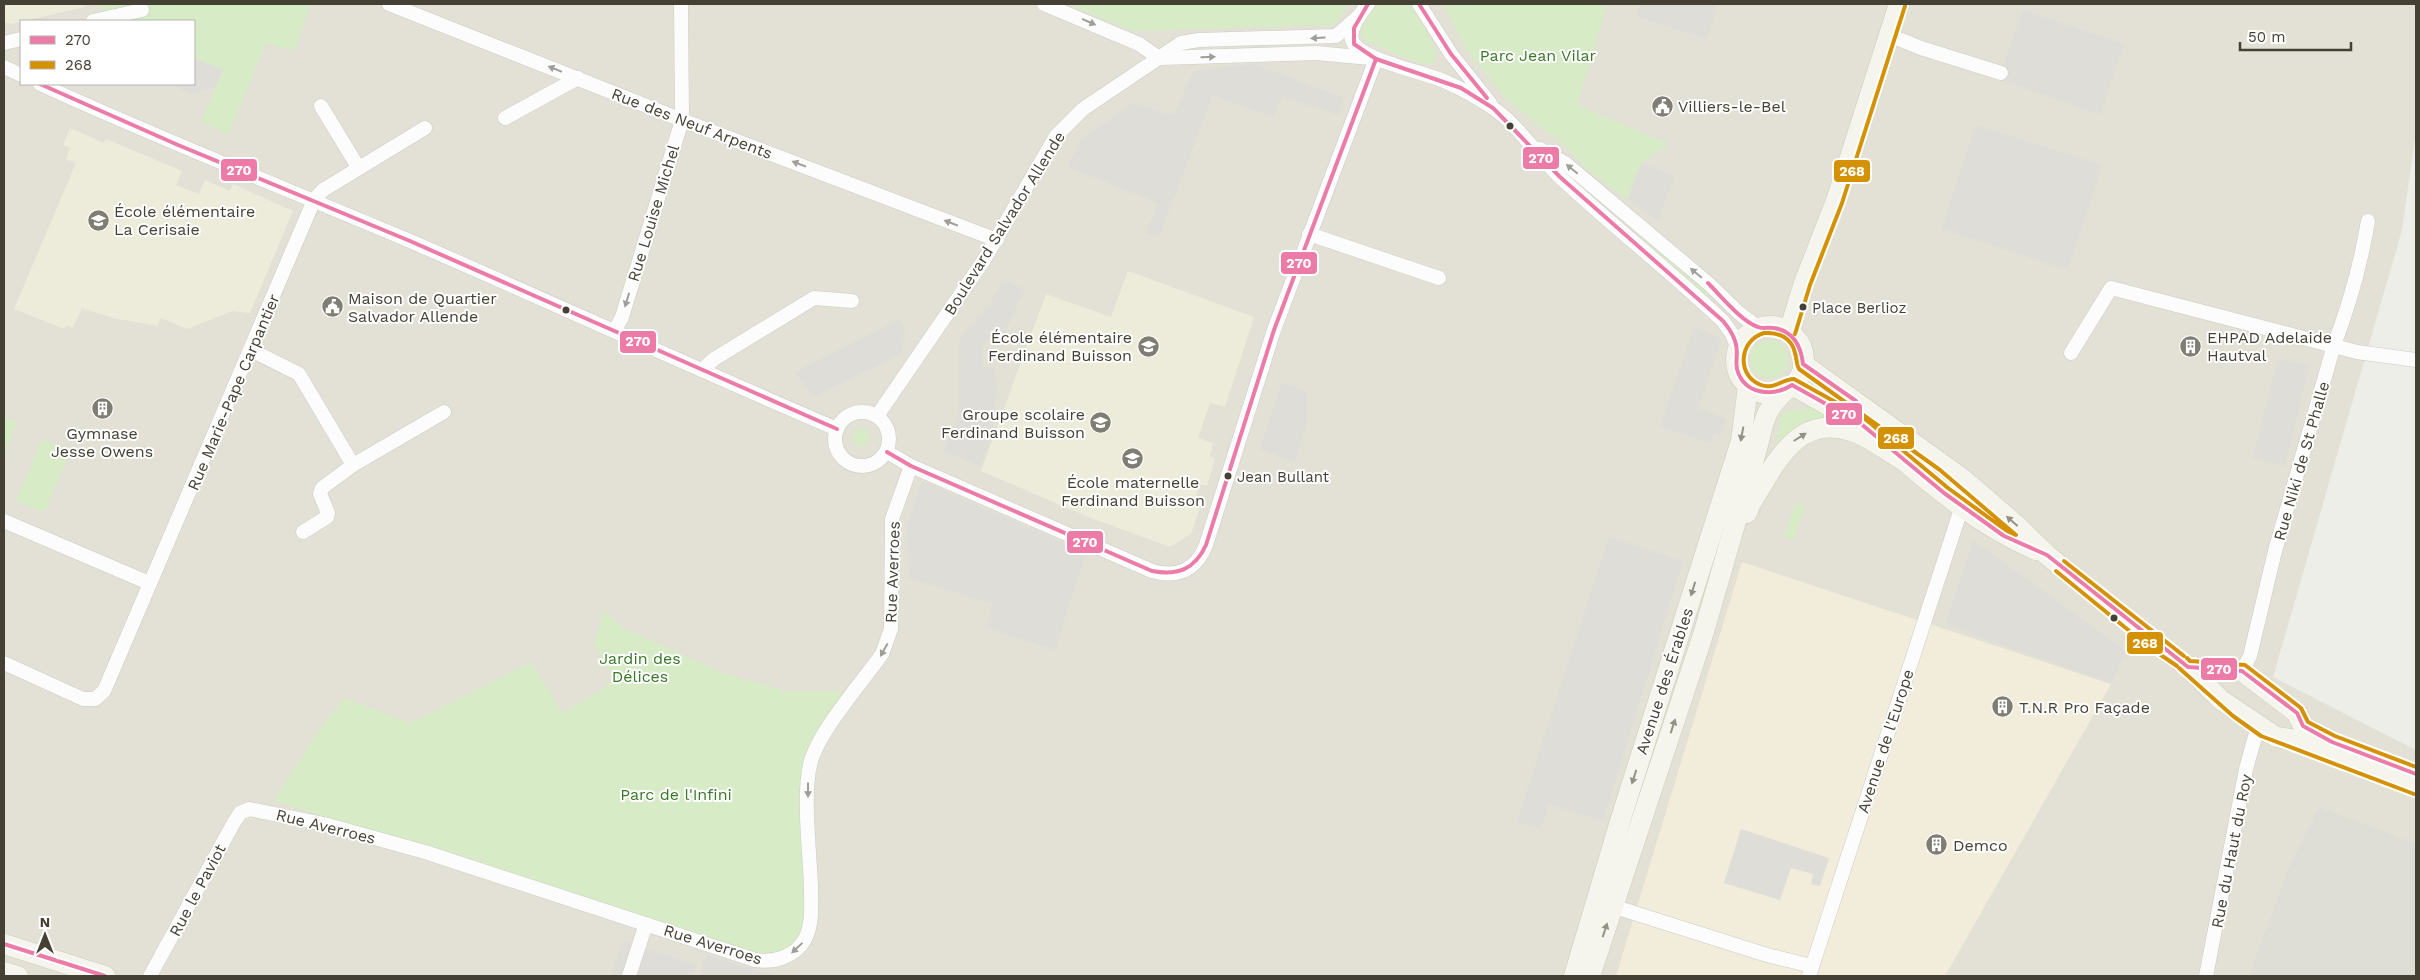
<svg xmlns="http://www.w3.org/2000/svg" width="2420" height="980" viewBox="0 0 2420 980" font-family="'Work Sans',sans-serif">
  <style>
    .residential { fill: #e3e1d5; fill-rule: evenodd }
    .commercial { fill: #f2ecda }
    .industrial { fill: #deddd6 }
    .education { fill: #edebd9 }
    .green { fill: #d6ebc6 }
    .parking { fill: #deddd7 }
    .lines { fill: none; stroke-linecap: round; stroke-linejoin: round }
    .minor-casing { stroke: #ccccc5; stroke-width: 15 }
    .secondary-casing { stroke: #ceccbe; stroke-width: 21 }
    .minor { stroke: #fcfcfc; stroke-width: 14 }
    .secondary { stroke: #f6f5ed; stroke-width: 20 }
    .bus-1-casing { stroke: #fff; stroke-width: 8 }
    .bus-2-casing { stroke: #fff; stroke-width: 8 }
    .bus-1 { stroke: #ec7ca7; stroke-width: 4 }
    .bus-2 { stroke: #d49203; stroke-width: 4 }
    .oneway { fill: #a09e98 }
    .oneway2 { fill: #949287 }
    .bus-dot { fill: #444134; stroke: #fff; stroke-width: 2 }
    .labels { text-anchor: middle; stroke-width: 4; stroke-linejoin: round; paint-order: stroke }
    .bus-label { font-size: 15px; fill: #444134; stroke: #fff; text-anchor: start }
    .park-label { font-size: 16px; fill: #377726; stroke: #fff }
    .poi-label { font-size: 16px; fill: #444134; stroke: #fff; text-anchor: start }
    .street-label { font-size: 16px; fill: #444134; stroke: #fff }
    .line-badge { stroke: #fff; stroke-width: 2 }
    .badge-label { font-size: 14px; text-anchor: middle; font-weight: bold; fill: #fff }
  </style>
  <rect width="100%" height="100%" fill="#eeeee8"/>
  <!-- residential -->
  <path class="residential" d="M 4,4 L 2416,4 L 2416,132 L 2402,230 L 2273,677 L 2416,750 L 2416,976 L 4,976 ZM 21,21 L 194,21 L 194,84 L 21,84 Z"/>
  <!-- commercial -->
  <path class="commercial" d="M 1742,562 L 2111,684 L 1945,976 L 1616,976 Z"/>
  <!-- industrial -->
  <path class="industrial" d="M 2319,807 L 2416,844 L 2416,976 L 2249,976 L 2289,868 Z"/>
  <!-- education -->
  <g class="education">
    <path d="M 4,4 L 84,4 L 85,7 L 11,24 L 4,22 Z"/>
    <path d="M 70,128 L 104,143 L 106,139 L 182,171 L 176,185 L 199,194 L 205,180 L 230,191 L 233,184 L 293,211 L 250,313 L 232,311 L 187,329 L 161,318 L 157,326 L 113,318 L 82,308 L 73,328 L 66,325 L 64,329 L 14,309 L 76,163 L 66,159 L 70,148 L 63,145 Z"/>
    <path d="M 1128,271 L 1254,317 L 1225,407 L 1210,403 L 1198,438 L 1213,443 L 1210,456 L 1215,459 L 1207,486 L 1200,484 L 1194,502 L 1201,505 L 1191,534 L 1170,547 L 1091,518 L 981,471 L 1046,294 L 1111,317 Z"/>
  </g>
  <!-- green -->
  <g class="green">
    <path d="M 97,4 L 310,4 L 295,51 L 266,43 L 229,134 L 201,123 L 223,70 L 194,58 L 194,21 L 107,21 L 104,12 Z"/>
    <path d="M 1066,4 L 1350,4 L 1334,25 L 1134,31 Z"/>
    <path d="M 1379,4 L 1410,4 C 1418,19 1437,43 1436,59 L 1432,64 L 1418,63 L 1363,40 C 1356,26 1370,14 1379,4 Z"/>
    <path d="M 1443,4 L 1607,4 L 1577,105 L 1669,144 L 1641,163 L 1627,200 L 1585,167 L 1564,145 L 1507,100 L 1468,52 Z"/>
    <path d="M 1636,231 L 1710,292 L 1705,298 L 1656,255 Z"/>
    <circle cx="1769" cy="359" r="19"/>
    <path d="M 1813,406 L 1838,417 C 1809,419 1794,426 1776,447 L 1781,413 C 1792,409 1802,411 1813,406 Z"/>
    <path d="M 4,417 L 17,422 L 4,454 Z"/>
    <circle cx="861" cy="438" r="9"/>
    <path d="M 42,439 L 70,451 L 44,513 L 16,501 Z"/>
    <path d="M 1795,504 L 1805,507 L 1794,540 L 1784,537 Z"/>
    <path d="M 604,610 L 621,627 L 726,674 L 790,692 L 843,691 L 808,751 L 803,783 L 806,927 C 792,948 786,953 761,956 L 407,841 L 273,801 L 316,734 L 344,698 L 411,723 L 531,662 L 563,713 L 615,681 L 594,645 Z"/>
  </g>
  <!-- parking -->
  <g class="parking">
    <path d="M 1640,4 L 1718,4 L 1706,39 L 1636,16 Z"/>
    <path d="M 2023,10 L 2124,44 L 2100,114 L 1999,79 Z"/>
    <path d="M 194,58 L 223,70 L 216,86 L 193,94 L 168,84 L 194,84 Z"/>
    <path d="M 1253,64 L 1344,98 L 1338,115 L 1282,96 L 1273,117 L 1213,95 L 1159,237 L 1146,233 L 1158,203 L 1068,167 L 1080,140 L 1133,103 L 1174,116 L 1193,71 Z"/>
    <path d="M 1975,125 L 2102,165 L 2068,270 L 1942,229 Z"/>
    <path d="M 1641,163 L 1674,176 L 1658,221 L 1628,199 Z"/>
    <path d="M 1002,280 L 1025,289 L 1001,341 L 987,340 L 982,350 L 983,367 L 994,368 L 997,386 L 992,435 L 980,466 L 944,451 L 955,427 L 959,411 L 959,344 L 962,335 L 989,306 Z"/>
    <path d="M 900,319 L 905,329 L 901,354 L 813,397 L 795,372 Z"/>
    <path d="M 1695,326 L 1721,339 L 1698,408 L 1726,419 L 1721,435 L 1714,433 L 1710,443 L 1660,426 Z"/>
    <path d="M 2278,358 L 2309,366 L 2285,466 L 2253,458 Z"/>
    <path d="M 1282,383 L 1307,392 L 1307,420 L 1295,462 L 1260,449 Z"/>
    <path d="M 922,481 L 1086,553 L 1055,650 L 986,628 L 993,604 L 909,578 L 907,526 Z"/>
    <path d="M 1609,537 L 1683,561 L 1603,821 L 1549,804 L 1541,829 L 1517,821 Z"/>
    <path d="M 1973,540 L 2126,651 L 2111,684 L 1945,624 Z"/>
    <path d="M 1741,829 L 1829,858 L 1820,886 L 1811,884 L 1813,874 L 1791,868 L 1780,900 L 1724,883 Z"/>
    <path d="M 623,941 L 696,965 L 692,976 L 611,976 Z"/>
    <path d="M 706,955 L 775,976 L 700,976 Z"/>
  </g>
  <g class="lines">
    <defs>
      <g id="minor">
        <path d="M 389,4 L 682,120 L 997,240"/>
        <path d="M 1044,4 L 1139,44 L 1159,58"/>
        <path d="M 1368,4 C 1361,13 1345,32 1354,44 C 1365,60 1423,72 1444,81 C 1460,88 1475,96 1490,106 C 1518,124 1537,156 1562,179 C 1614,227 1671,272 1723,321 L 1732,334 L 1738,349"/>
        <path d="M 1419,4 L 1451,54 L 1490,103"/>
        <path d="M 93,21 L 142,10"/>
        <path d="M 1889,35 L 1921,48 L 2001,73"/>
        <path d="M 4,43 L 21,39"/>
        <path d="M 1160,58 L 1316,53 L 1370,58"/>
        <path d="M 4,67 L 21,75"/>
        <path d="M 40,84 C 162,140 287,189 410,241 C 553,303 694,368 837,429"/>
        <path d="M 321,106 L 358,167"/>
        <path d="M 505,118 L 578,78"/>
        <path d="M 1540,149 L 1565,163 L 1709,284 L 1740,314 L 1759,328"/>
        <path d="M 1309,234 L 1439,278"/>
        <path d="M 615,330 L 622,317 L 682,120 L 681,4"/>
        <path d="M 251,350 L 299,374 L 353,465 L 444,412"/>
        <path d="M 2071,353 L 2111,288 L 2357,352 L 2416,360"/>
        <path d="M 702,370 L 714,359 L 814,298 L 852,301"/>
        <circle cx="862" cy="439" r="27"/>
        <path d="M 877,416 L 984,260 L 1056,136 L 1083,109 L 1181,43 L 1199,40 L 1336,36 L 1359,16"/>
        <path d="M 887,452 L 911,466 L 1152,571 C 1178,578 1196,570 1206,545 L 1274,330 L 1376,59"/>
        <path d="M 4,521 L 149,583"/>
        <path d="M 303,532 L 327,517 L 328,513 L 320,494 L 322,488 L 353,465"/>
        <path d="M 4,663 L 83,699 L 95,699 L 104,691 L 314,200 L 323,190 L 425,128"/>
        <path d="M 2242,671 L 2250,656 L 2275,551 L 2334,345 C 2349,306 2361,263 2368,221"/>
        <path d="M 1612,906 L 1767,955 L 1812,966"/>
        <path d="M 150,976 L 233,824 L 240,813 L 249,809 L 324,824 L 425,852 L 755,960 C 774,963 795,957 805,939 C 813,924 811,904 811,887 C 810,853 802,792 811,761 C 820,730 862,682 882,654 L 891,629 L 892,519 L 911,466"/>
        <path d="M 629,976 L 646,924"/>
        <path d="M 1809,976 L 1962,506"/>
        <path d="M 2206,976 L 2246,769 L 2258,726"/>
      </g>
      <g id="secondary">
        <circle cx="1770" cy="360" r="34"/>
        <path d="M 1789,332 L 1804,283 L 1836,201 L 1899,4"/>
        <path d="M 1803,364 L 1963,479 L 2015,524 L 2047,555 L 2133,625 L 2188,667 L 2221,700 L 2276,737 L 2290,739 L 2416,788"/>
        <path d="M 1792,385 L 1860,423 L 1868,430"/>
        <path d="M 1894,452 C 1937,490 1983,527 2036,550"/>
        <path d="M 1747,513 L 1750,505 C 1774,467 1795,413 1851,431 C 1869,436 1887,451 1904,461"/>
        <path d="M 2188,667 L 2242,671 L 2297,713 L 2303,726 L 2332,742 L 2358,752"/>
        <path d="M 4,944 L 105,976"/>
        <path d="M 4,972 L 18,976"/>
        <path d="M 1574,976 L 1621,818 L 1741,441 L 1748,386"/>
        <path d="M 1590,976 L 1703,635 L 1758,445 C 1764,420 1766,408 1786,390"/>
      </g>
    </defs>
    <!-- minor casing -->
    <use href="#minor" class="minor-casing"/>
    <!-- secondary casing -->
    <use href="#secondary" class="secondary-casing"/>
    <!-- minor -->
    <use href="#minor" class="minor"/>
    <!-- secondary -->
    <use href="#secondary" class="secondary"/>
    <defs>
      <g id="bus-1">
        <path d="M 1368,4 L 1354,28 L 1354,44 L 1376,59 L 1461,88 L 1493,108 L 1560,177 L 1723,321 C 1728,327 1733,334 1735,341 C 1739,351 1735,360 1737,369 C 1744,395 1773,397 1792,385 L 1860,423 L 1944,493 L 2004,536 L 2047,555 L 2188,667 L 2242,671 L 2297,713 L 2303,726 L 2332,742 L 2416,774"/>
        <path d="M 1419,4 L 1451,54 L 1487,98"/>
        <path d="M 40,84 L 178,145 L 410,241 L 837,429"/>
        <path d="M 1708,283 C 1721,296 1741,321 1758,327 C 1762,329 1769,327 1774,328 C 1793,331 1801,346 1803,364 L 1856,401"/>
        <path d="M 887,452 L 911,466 L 1152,571 C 1178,576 1195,569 1206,545 L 1274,330 L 1376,59"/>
        <path d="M 4,944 L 105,976"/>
      </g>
      <g id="bus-2">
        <path d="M 1764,333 C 1779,332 1792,338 1795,353 C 1797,359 1796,364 1799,369 L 1940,470 L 2016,535 L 2007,531 L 1948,488 L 1864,418 L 1794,379 C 1782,379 1774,390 1761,385 C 1736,376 1739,340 1764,333 Z"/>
        <path d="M 1795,334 L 1810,285 L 1842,203 L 1905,6"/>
        <path d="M 2064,561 L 2184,656"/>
        <path d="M 2056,571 L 2149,647 L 2177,666"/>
        <path d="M 2187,658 L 2190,661 L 2245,665 L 2301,708 L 2308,722 L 2335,736 L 2416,767"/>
        <path d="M 2179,668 L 2233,716 L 2261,736 L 2414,794"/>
      </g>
    </defs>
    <!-- bus-1 casing -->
    <use href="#bus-1" class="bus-1-casing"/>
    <!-- bus-2 casing -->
    <use href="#bus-2" class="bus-2-casing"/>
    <!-- bus-1 -->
    <use href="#bus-1" class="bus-1"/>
    <!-- bus-2 -->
    <use href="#bus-2" class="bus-2"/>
  </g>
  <!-- one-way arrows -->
  <defs><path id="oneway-solid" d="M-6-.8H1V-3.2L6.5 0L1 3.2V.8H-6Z" transform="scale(1.25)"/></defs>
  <g class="oneway">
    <use href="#oneway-solid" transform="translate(1089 22) rotate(24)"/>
    <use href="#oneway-solid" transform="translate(1318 38) rotate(177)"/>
    <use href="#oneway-solid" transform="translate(1208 57) rotate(-1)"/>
    <use href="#oneway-solid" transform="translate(555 69) rotate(-158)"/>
    <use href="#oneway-solid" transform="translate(799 164) rotate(-159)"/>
    <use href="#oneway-solid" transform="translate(1572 169) rotate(-141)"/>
    <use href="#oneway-solid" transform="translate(951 223) rotate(-159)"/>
    <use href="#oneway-solid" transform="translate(1696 273) rotate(-140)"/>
    <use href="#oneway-solid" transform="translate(627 300) rotate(107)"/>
    <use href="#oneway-solid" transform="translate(884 650) rotate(119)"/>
    <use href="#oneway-solid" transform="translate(808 790) rotate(90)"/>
    <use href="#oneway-solid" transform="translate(797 948) rotate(137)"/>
  </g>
  <g class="oneway2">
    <use href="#oneway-solid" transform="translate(1742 434) rotate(101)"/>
    <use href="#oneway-solid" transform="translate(1800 437) rotate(-32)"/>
    <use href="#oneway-solid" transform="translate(2012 521) rotate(-139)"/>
    <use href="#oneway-solid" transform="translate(1693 589) rotate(107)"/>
    <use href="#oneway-solid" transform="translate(1673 726) rotate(-72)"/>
    <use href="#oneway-solid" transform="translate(1634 777) rotate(108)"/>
    <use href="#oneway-solid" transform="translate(1605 930) rotate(-72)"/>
  </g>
  <!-- icons -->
  <defs>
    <symbol id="civic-disc" viewBox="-11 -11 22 22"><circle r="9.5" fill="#807e73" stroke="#fff"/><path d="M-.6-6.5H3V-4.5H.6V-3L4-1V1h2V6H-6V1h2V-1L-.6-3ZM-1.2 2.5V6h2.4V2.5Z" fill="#fff"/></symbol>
    <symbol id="school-disc" viewBox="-11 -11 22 22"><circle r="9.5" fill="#807e73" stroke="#fff"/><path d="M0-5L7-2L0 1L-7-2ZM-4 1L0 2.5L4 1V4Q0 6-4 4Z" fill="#fff"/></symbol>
    <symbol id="building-disc" viewBox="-11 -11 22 22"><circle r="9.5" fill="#807e73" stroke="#fff"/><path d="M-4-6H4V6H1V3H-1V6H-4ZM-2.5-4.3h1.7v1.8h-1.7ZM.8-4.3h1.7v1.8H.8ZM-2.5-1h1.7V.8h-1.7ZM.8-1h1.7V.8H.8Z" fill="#fff"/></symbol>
  </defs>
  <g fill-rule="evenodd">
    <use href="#civic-disc" x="1650" y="94" width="25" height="25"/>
    <use href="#school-disc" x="86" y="208" width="25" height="25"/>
    <use href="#civic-disc" x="320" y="294" width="25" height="25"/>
    <use href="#school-disc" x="1136" y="334" width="25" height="25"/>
    <use href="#building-disc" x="2178" y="334" width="25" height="25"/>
    <use href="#building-disc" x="90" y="396" width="25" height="25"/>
    <use href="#school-disc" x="1088" y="410" width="25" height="25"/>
    <use href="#school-disc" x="1120" y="446" width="25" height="25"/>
    <use href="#building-disc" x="1990" y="694" width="25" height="25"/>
    <use href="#building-disc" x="1924" y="832" width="25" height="25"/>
  </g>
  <!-- markers -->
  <g class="bus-dot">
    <circle cx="1510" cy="126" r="4.5"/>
    <circle cx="1803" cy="307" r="4.5"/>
    <circle cx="566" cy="310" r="4.5"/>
    <circle cx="1228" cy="476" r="4.5"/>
    <circle cx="2114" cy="618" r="4.5"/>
  </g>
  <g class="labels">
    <!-- bus labels -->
    <g class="bus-label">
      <text x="1812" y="313">Place Berlioz</text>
      <text x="1237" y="482">Jean Bullant</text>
    </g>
    <!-- park labels -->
    <g class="park-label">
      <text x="1538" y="61">Parc Jean Vilar</text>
      <text x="640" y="664">Jardin des<tspan x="640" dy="18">Délices</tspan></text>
      <text x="676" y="800">Parc de l'Infini</text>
    </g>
    <!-- poi labels -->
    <g class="poi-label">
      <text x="1678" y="112">Villiers-le-Bel</text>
      <text x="114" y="217">École élémentaire<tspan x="114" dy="18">La Cerisaie</tspan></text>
      <text x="348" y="304">Maison de Quartier<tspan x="348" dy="18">Salvador Allende</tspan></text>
      <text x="1132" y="343" text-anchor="end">École élémentaire<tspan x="1132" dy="18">Ferdinand Buisson</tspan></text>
      <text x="2207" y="343">EHPAD Adelaide<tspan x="2207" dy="18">Hautval</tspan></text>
      <text x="1085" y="420" text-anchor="end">Groupe scolaire<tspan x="1085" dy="18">Ferdinand Buisson</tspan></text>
      <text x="102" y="439" text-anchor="middle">Gymnase<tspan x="102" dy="18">Jesse Owens</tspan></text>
      <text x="1133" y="488" text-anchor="middle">École maternelle<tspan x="1133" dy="18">Ferdinand Buisson</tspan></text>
      <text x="2019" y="713">T.N.R Pro Façade</text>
      <text x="1953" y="851">Demco</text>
    </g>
    <!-- street labels -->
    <g class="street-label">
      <text transform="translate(692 123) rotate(21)" y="6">Rue des Neuf Arpents</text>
      <text transform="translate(653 213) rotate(-73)" y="6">Rue Louise Michel</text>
      <text transform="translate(1004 223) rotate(-58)" y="6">Boulevard Salvador Allende</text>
      <text transform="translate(233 392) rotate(-67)" y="6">Rue Marie-Pape Carpantier</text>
      <text transform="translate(2301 461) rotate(-74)" y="6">Rue Niki de St Phalle</text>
      <text transform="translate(892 572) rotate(-88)" y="6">Rue Averroes</text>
      <text transform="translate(1664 681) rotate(-72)" y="6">Avenue des Érables</text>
      <text transform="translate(1885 741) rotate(-72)" y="6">Avenue de l'Europe</text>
      <text transform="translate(326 826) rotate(14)" y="6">Rue Averroes</text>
      <text transform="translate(2231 851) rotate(-79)" y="6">Rue du Haut du Roy</text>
      <text transform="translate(197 890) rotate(-62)" y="6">Rue le Paviot</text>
      <text transform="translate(713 944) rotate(17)" y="6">Rue Averroes</text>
    </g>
  </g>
  <g class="line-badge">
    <rect x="1522" y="146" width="38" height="24" rx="5" fill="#ec7ca7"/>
    <rect x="220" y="158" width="38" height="24" rx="5" fill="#ec7ca7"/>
    <rect x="1833" y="159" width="38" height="24" rx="5" fill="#d49203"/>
    <rect x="1280" y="251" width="38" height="24" rx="5" fill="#ec7ca7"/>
    <rect x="619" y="330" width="38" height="24" rx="5" fill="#ec7ca7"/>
    <rect x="1825" y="402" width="38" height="24" rx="5" fill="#ec7ca7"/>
    <rect x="1877" y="426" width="38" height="24" rx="5" fill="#d49203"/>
    <rect x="1066" y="530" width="38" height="24" rx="5" fill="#ec7ca7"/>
    <rect x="2126" y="631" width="38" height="24" rx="5" fill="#d49203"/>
    <rect x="2200" y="657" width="38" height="24" rx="5" fill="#ec7ca7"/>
  </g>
  <g class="badge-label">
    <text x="1541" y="163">270</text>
    <text x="239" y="175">270</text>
    <text x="1852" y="176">268</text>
    <text x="1299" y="268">270</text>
    <text x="638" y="346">270</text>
    <text x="1844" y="419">270</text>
    <text x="1896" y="443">268</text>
    <text x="1085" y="547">270</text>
    <text x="2145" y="648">268</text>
    <text x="2219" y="674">270</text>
  </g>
  <!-- border -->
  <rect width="2420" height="980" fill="none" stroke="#444134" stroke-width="10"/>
  <!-- legend -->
  <rect x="20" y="20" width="175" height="65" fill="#ffffff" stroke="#b4b3ae"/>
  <rect x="30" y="36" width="25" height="8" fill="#ec7ca7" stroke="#b4b3ae"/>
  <text x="65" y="45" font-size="15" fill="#444134">270</text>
  <rect x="30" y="61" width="25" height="8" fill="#d49203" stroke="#b4b3ae"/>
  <text x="65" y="70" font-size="15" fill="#444134">268</text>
  <!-- north arrow -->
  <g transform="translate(45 935)" stroke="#ffffff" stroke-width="4" paint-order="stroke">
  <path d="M0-4L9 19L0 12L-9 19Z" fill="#444134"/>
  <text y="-8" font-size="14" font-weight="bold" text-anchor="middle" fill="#444134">N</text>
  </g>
  <!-- scale -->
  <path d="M2240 42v8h111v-8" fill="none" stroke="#444134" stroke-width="2.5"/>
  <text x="2248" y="42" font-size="15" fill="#444134" stroke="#ffffff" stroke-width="4" paint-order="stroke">50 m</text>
</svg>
